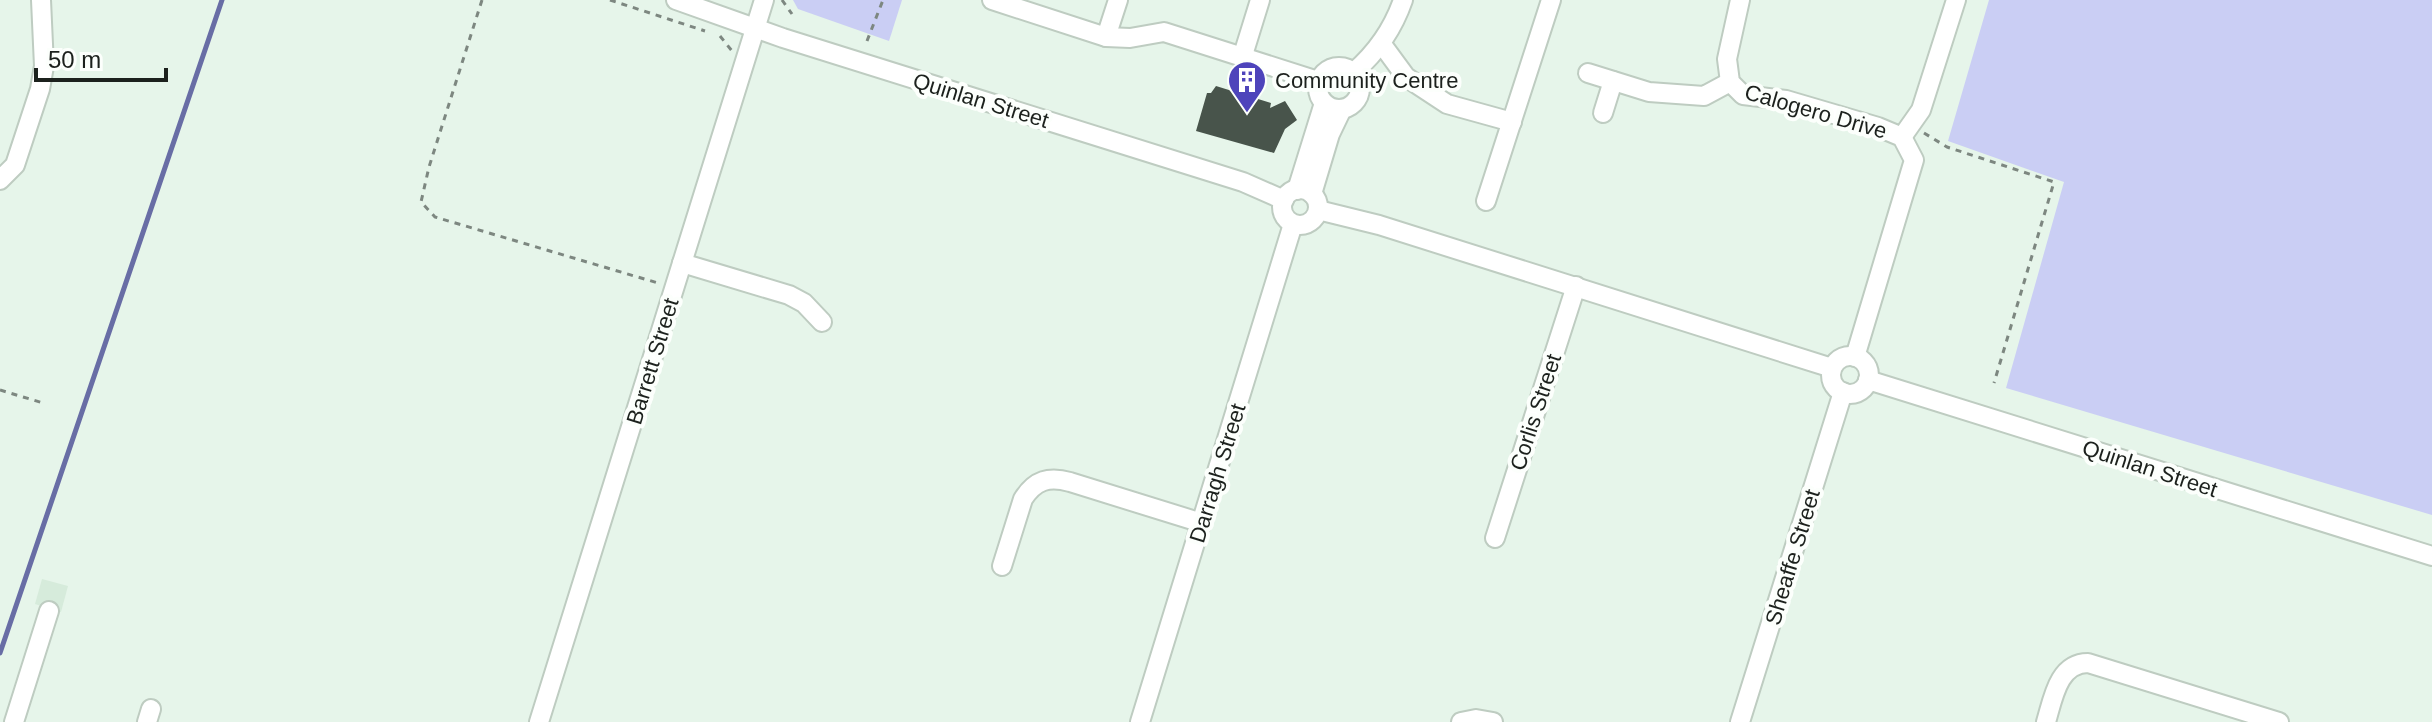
<svg xmlns="http://www.w3.org/2000/svg" width="2432" height="722" viewBox="0 0 2432 722" font-family="Helvetica,sans-serif">
  <style>
    .built { fill: #d6ebdb }
    .green { fill: #cacef4 }
    .lines { fill: none; stroke-linecap: round; stroke-linejoin: round }
    .stream { stroke: #686da5; stroke-width: 5 }
    .building { fill: #48544b }
    .minor-casing { stroke: #beccc1; stroke-width: 22 }
    .path { stroke: #7d8780; stroke-width: 3; stroke-dasharray: 6 6; stroke-linecap: butt }
    .minor { stroke: #fff; stroke-width: 18 }
    .labels { text-anchor: middle; stroke-width: 8; stroke-linejoin: round; paint-order: stroke }
    .poi-label { font-size: 22px; fill: #1c211d; stroke: #fcfffc; text-anchor: start }
    .street-label { font-size: 22px; fill: #1c211d; stroke: #fcfffc }
  </style>
  <rect width="100%" height="100%" fill="#e6f5ea"/>
  <!-- built -->
  <path class="built" d="M 42,579 L 68,586 L 61,612 L 35,604 Z"/>
  <!-- green -->
  <g class="green">
    <path d="M 793,0 L 902,0 L 889,41 L 798,9 Z"/>
    <path d="M 1989,0 L 2432,0 L 2432,515 L 2006,388 L 2064,182 L 1948,141 Z"/>
  </g>
  <g class="lines">
    <!-- stream -->
    <path class="stream" d="M 0,653 L 222,0"/>
  </g>
  <!-- building -->
  <path class="building" d="M 1216,86 L 1271,103 L 1270,108 L 1285,101 L 1297,120 L 1285,129 L 1274,153 L 1196,131 L 1207,93 L 1211,93 Z"/>
  <g class="lines">
    <defs>
      <g id="minor">
        <path d="M 676,0 L 783,38 L 1243,182 L 1284,200"/>
        <path d="M 992,0 L 1106,37 L 1130,38 L 1164,32 L 1318,81"/>
        <path d="M 1740,0 L 1727,59 L 1730,82 L 1743,95 L 1786,100 L 1878,127 L 1902,137 L 1914,160 L 1855,357"/>
        <path d="M 1106,37 L 1118,0"/>
        <path d="M 1381,43 L 1406,77 L 1447,104 L 1512,122"/>
        <path d="M 1243,55 L 1260,0"/>
        <circle cx="1339" cy="88" r="21"/>
        <path d="M 1354,72 C 1377,52 1393,29 1403,0"/>
        <path d="M 1588,73 L 1649,92 L 1704,96 L 1730,82"/>
        <path d="M 1603,113 L 1613,81"/>
        <path d="M 1902,137 L 1921,110 L 1956,0"/>
        <path d="M 0,180 L 15,165 L 40,89 L 44,66 L 41,0"/>
        <circle cx="1300" cy="207" r="18"/>
        <path d="M 1297,190 L 1324,103"/>
        <path d="M 1312,194 L 1330,134 L 1342,109"/>
        <path d="M 1486,201 L 1551,0"/>
        <path d="M 1318,210 L 1379,225 L 1832,368"/>
        <path d="M 682,263 L 789,295 L 804,303 L 822,322"/>
        <circle cx="1850" cy="375" r="19"/>
        <path d="M 1868,380 L 2432,556"/>
        <path d="M 1495,538 L 1576,286"/>
        <path d="M 1002,566 L 1023,499 C 1035,480 1049,476 1070,482 L 1202,523"/>
        <path d="M 14,722 L 49,611"/>
        <path d="M 147,722 L 151,709"/>
        <path d="M 539,722 L 764,0"/>
        <path d="M 1140,722 L 1293,224"/>
        <path d="M 1461,722 L 1476,719 L 1493,722"/>
        <path d="M 1740,722 L 1843,392"/>
        <path d="M 2046,722 C 2053,699 2058,663 2088,663 L 2279,722"/>
      </g>
    </defs>
    <!-- minor casing -->
    <use href="#minor" class="minor-casing"/>
    <!-- path -->
    <g class="path">
      <path d="M 482,0 L 429,167 L 421,202 L 435,217 L 658,283"/>
      <path d="M 610,0 L 705,31"/>
      <path d="M 782,0 L 792,14"/>
      <path d="M 720,36 L 732,51"/>
      <path d="M 867,41 L 883,0"/>
      <path d="M 1924,133 L 1947,147 L 2054,182 L 1994,383"/>
      <path d="M 0,390 L 43,403"/>
    </g>
    <!-- minor -->
    <use href="#minor" class="minor"/>
  </g>
  <!-- icons -->
  <defs>
    <symbol id="building-pin" viewBox="-11 -11 22 30"><path d="M0 17L-7.5 6A9.5 9.5 0 1 1 7.5 6Z" fill="#4e44bb" stroke="#fcfffc"/><path d="M-4-6H4V6H1V3H-1V6H-4ZM-2.5-4.3h1.7v1.8h-1.7ZM.8-4.3h1.7v1.8H.8ZM-2.5-1h1.7V.8h-1.7ZM.8-1h1.7V.8H.8Z" fill="#fff"/></symbol>
  </defs>
  <g fill-rule="evenodd">
    <use href="#building-pin" x="1225" y="58" width="44" height="60"/>
  </g>
  <g class="labels">
    <!-- poi labels -->
    <g class="poi-label">
      <text x="1275" y="88">Community Centre</text>
    </g>
    <!-- street labels -->
    <g class="street-label">
      <text transform="translate(981 100) rotate(17)" y="8">Quinlan Street</text>
      <text transform="translate(1816 111) rotate(16)" y="8">Calogero Drive</text>
      <text transform="translate(652 361) rotate(-73)" y="8">Barrett Street</text>
      <text transform="translate(1535 412) rotate(-72)" y="8">Corlis Street</text>
      <text transform="translate(2150 468) rotate(18)" y="8">Quinlan Street</text>
      <text transform="translate(1217 473) rotate(-73)" y="8">Darragh Street</text>
      <text transform="translate(1792 557) rotate(-73)" y="8">Sheaffe Street</text>
    </g>
  </g>
  <!-- scale -->
  <path d="M36 68v12h130v-12" fill="none" stroke="#1c211d" stroke-width="4"/>
  <text x="48" y="68" font-size="24" fill="#1c211d" stroke="#fcfffc" stroke-width="6" paint-order="stroke">50 m</text>
</svg>
